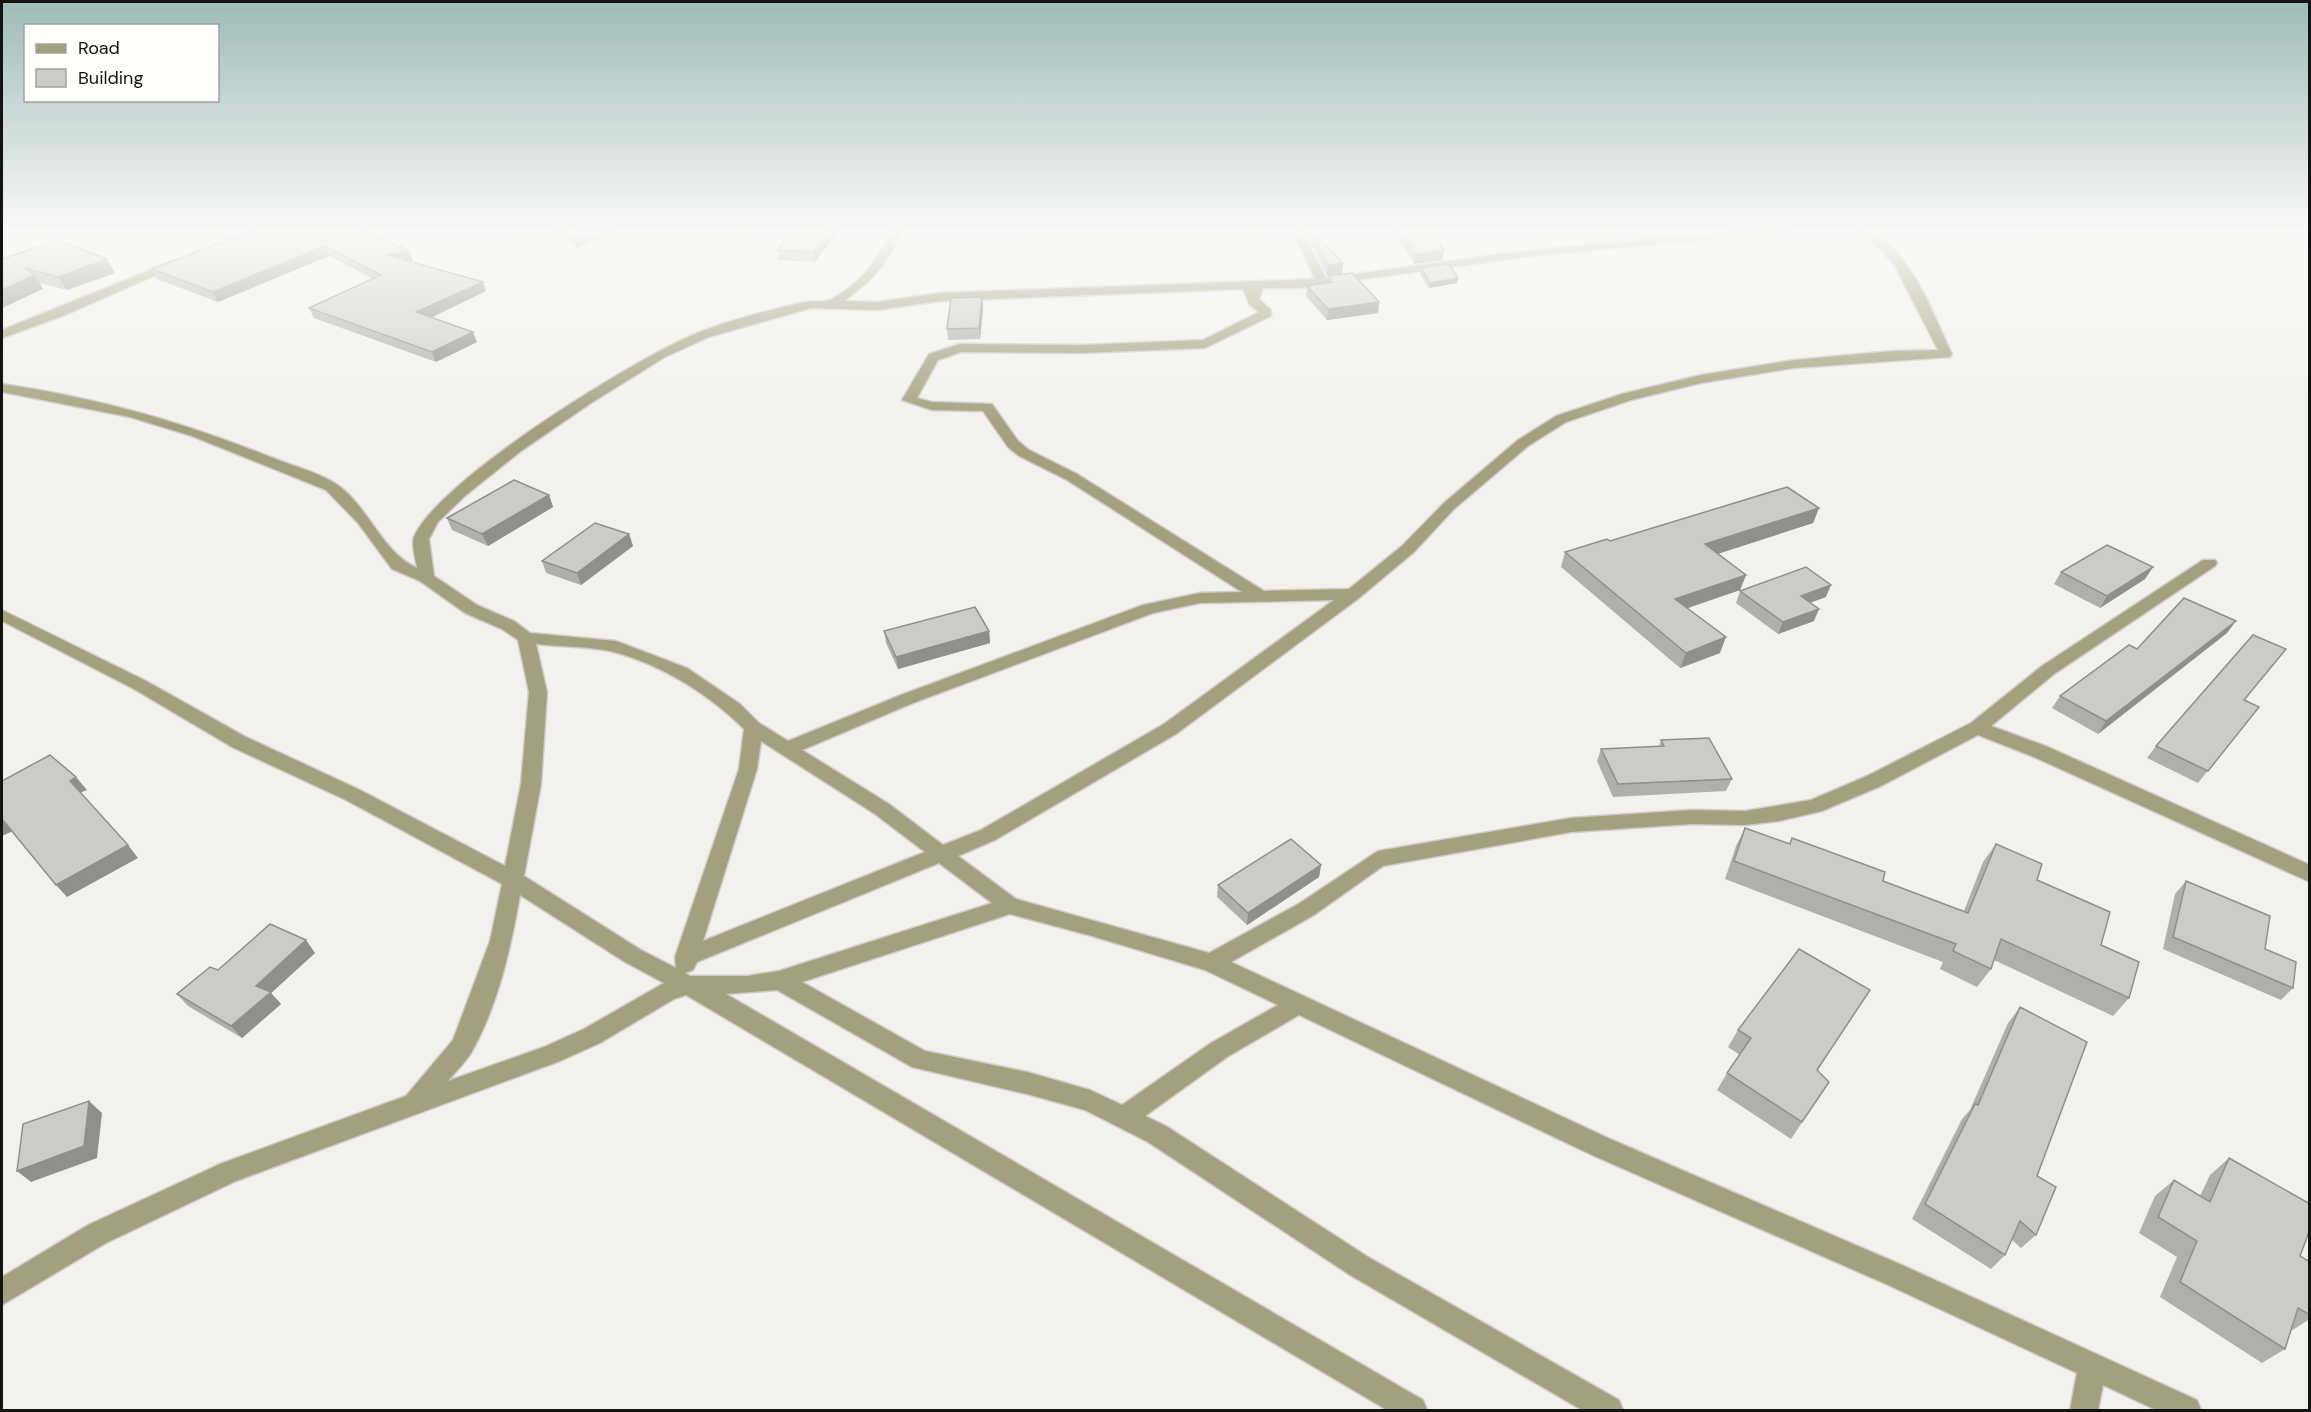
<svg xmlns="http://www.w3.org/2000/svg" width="2311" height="1412" viewBox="0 0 2311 1412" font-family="'DM Sans',sans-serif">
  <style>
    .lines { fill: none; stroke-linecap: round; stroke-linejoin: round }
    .street-casing { stroke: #cecdca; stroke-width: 3 }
    .street { fill: #a4a07e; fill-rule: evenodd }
    .wall { fill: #afafab }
    .shaded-wall { fill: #8f8f8b }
    .building { fill: #ccccc7; stroke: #8f8f8b; stroke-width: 1.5 }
  </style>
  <rect width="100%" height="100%" fill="#f2f1ed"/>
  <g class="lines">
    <defs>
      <g id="street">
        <path d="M 893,229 L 903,229 C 885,266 877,276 844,301 L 877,302 L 940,293 L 1315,279 L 1291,229 L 1301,229 L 1326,278 L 1531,250 L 1755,229 L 1792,229 L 1787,232 L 1531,256 L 1298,288 L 1263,288 L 1259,299 L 1271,310 L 1271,316 L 1205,348 L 1082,353 L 961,352 L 938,360 L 917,398 L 932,402 L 992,404 L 1018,441 L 1029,450 L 1077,474 L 1264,591 L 1349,589 L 1402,546 L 1444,503 L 1518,440 L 1556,416 L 1622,394 L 1701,375 L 1794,360 L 1893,351 L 1938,350 L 1894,264 L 1868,237 L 1851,229 C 1903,226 1933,315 1952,354 L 1950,357 L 1794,368 L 1701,383 L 1631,400 L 1566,422 L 1528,446 L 1454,509 L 1414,552 L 1359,598 L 1176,734 L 995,840 L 958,856 L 1016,899 L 1209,953 L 1300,903 L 1378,851 L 1571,818 L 1692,810 L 1745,811 L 1811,800 L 1867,776 L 1971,723 L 2042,666 L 2203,560 L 2215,560 L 2217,563 L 2215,566 L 2054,674 L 1991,726 L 2048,747 L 2310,865 L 2310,882 L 2034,757 L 1978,735 L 1881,786 L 1822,811 L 1779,821 L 1745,825 L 1692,824 L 1571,832 L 1383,866 L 1314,915 L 1231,962 L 1610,1139 L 1904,1266 L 2197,1400 L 2201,1410 L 2156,1410 L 2103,1385 L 2098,1410 L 2070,1410 L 2077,1373 L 1886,1284 L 1592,1155 L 1299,1015 L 1227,1057 L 1145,1116 L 1166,1126 L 1368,1257 L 1619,1400 L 1623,1410 L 1582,1410 L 1350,1275 L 1148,1142 L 1085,1110 L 1027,1094 L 912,1067 L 777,990 L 726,994 L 1423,1400 L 1427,1410 L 1387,1410 L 686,995 L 674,999 L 600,1043 L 560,1061 L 236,1181 L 106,1243 L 2,1305 L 2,1277 L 88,1225 L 220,1164 L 406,1096 L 453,1040 L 490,941 L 502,884 L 346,800 L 232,747 L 134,689 L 2,621 L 2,610 L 146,681 L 246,737 L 360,790 L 505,866 L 521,784 L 529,692 L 518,640 L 502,629 L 465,613 L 420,581 L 392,569 L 358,523 L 326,490 L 192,436 L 130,417 L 2,392 L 2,384 C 99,398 182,422 273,458 C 292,466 318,472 336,484 C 368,505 382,553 417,568 C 416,559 411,545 414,537 C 438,480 640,355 700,332 C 733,319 770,310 805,302 C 813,300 825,303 832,299 C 863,282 877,260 893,229 ZM 1243,289 L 1249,304 L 1259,312 L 1203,340 L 1082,345 L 960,344 L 929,354 L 902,400 L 932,410 L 983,411 L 1008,447 L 1019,456 L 1067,480 L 1242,592 L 1200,593 L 1143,605 L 901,695 L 788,741 L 759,723 L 740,704 L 687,668 L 616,641 L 530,633 L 514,621 L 477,605 L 434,576 L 429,539 L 438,522 L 466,495 L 521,451 L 591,403 L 665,357 L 709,337 L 811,308 L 877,310 L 940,301 ZM 1334,600 L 1164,724 L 981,830 L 943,845 L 889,804 L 802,750 L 913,703 L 1153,613 L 1200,603 ZM 536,644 C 561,647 590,646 614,652 C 662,665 709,694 744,729 L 739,769 L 675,957 L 676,968 L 641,950 L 524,876 L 541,784 L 547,692 ZM 761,741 L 875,814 L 925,852 L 703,941 L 757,769 ZM 939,863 L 992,903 L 779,971 L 747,976 L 690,976 L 685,973 L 693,970 L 697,962 ZM 520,895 L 625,962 L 664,983 L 584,1029 L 544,1047 L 448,1081 C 455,1072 465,1063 471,1053 C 498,1006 511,947 520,895 ZM 1010,914 L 1092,936 L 1205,970 L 1278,1005 L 1211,1043 L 1122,1105 L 1090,1090 L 1027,1072 L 925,1051 L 802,982 Z"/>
        <path d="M 175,260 L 181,263 L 179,265 L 65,315 L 2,338 L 2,330 Z"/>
      </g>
    </defs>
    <!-- street casing -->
    <use href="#street" class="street-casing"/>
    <!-- street -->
    <use href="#street" class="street"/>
  </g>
  <!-- wall -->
  <g class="wall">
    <path d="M 256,229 L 413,261 L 410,262 L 486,291 L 431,318 L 477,342 L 436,362 L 314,318 L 309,308 L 374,279 L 329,256 L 218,302 L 157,279 L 152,269 Z"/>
    <path d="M 550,229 L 623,229 L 576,248 Z"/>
    <path d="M 794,229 L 840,229 L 815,262 L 779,260 L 777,250 Z"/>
    <path d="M 1393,229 L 1430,229 L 1444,250 L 1442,260 L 1414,264 Z"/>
    <path d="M 1312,234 L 1343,263 L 1342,274 L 1327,276 L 1311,244 Z"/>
    <path d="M 2,259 L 115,273 L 67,290 L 40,283 L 43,289 Z"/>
    <path d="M 1421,268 L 1458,278 L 1457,283 L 1429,288 L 1420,274 Z"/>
    <path d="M 1329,276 L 1379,302 L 1378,313 L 1327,320 L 1306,296 L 1307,286 L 1329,283 Z"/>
    <path d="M 982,297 L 983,308 L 980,339 L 948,340 L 947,329 Z"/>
    <path d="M 549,495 L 553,507 L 488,546 L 452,530 L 447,518 Z"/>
    <path d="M 1819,508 L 1813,523 L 1717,554 L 1746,575 L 1740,590 L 1688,608 L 1720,653 L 1680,668 L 1561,567 L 1565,552 L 1610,541 Z"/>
    <path d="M 629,534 L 633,546 L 581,585 L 546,573 L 542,561 Z"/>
    <path d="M 2153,567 L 2145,579 L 2100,608 L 2054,584 L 2061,572 Z"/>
    <path d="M 1740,591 L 1826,597 L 1811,602 L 1814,621 L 1778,634 L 1736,603 Z"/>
    <path d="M 884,631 L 989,631 L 990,643 L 898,669 L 886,643 Z"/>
    <path d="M 2227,633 L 2098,734 L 2052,708 L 2060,696 L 2137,649 Z"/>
    <path d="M 2244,700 L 2259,707 L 2198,783 L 2147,758 L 2156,746 Z"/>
    <path d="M 1661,740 L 1732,779 L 1726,791 L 1613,797 L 1597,761 L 1601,749 L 1659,747 Z"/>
    <path d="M 1745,828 L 1789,844 L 1792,838 L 1883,881 L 1964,911 L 1983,862 L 1996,844 L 2037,880 L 2101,945 L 2129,998 L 2113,1016 L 1994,960 L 1991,969 L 1977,987 L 1940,969 L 1943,962 L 1725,879 L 1736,846 Z"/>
    <path d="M 1321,865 L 1319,877 L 1247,925 L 1217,897 L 1218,885 Z"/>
    <path d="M 2186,881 L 2265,949 L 2293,988 L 2281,1000 L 2163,949 L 2175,894 Z"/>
    <path d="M 315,953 L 271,993 L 281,1004 L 242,1038 L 188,1006 L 177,994 L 218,970 Z"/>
    <path d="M 2020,1007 L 2037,1176 L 2036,1235 L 2021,1248 L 2012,1240 L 2005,1255 L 1991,1269 L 1912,1219 L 1962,1119 L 1970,1110 L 2008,1023 Z"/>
    <path d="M 1738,1030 L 1829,1082 L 1791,1139 L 1717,1090 L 1727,1073 L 1740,1055 L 1728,1047 Z"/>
    <path d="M 2229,1158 L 2300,1256 L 2310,1262 L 2310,1319 L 2291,1331 L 2285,1349 L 2262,1363 L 2160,1297 L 2177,1257 L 2139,1233 L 2155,1196 L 2174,1180 L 2200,1196 L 2210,1175 Z"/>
  </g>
  <!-- shaded-wall -->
  <g class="shaded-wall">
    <path d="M 588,229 L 623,229 L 576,248 L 572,235 Z"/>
    <path d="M 831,229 L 840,229 L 815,262 L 813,252 Z"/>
    <path d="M 325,246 L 329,256 L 218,302 L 213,292 Z"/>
    <path d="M 1444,250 L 1442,260 L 1414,264 L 1415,254 Z"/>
    <path d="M 409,251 L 413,261 L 391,265 L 387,255 Z"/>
    <path d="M 107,259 L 115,273 L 67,290 L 58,277 Z"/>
    <path d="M 1343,263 L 1342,274 L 1327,276 L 1328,265 Z"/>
    <path d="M 35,275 L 43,289 L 2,308 L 2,290 Z"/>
    <path d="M 1458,278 L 1457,283 L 1429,288 L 1430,283 Z"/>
    <path d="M 483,282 L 486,291 L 420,322 L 416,312 Z"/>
    <path d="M 982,297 L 983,308 L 980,339 L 979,328 Z"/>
    <path d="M 1379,302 L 1378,313 L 1327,320 L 1328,309 Z"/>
    <path d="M 473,332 L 477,342 L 436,362 L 432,352 Z"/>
    <path d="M 549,495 L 553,507 L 488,546 L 482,534 Z"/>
    <path d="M 1819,508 L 1813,523 L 1699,560 L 1705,544 Z"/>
    <path d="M 629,534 L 633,546 L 581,585 L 577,573 Z"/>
    <path d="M 2153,567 L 2145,579 L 2100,608 L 2107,596 Z"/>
    <path d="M 1746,575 L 1740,590 L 1670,614 L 1675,599 Z"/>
    <path d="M 1831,585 L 1826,597 L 1796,608 L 1801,596 Z"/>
    <path d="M 1819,609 L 1814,621 L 1778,634 L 1783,622 Z"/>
    <path d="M 2236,621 L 2227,633 L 2098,734 L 2106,721 Z"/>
    <path d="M 989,631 L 990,643 L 898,669 L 896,657 Z"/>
    <path d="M 1726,637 L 1720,653 L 1680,668 L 1686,653 Z"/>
    <path d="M 76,777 L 87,790 L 80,793 L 70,781 Z"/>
    <path d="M 2,819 L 13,831 L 2,836 Z"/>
    <path d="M 128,845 L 138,858 L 67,897 L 56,885 Z"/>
    <path d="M 1321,865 L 1319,877 L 1247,925 L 1248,913 Z"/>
    <path d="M 306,940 L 315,953 L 271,993 L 281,1004 L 242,1038 L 231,1026 L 256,986 Z"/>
    <path d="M 89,1101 L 102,1113 L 97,1158 L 31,1182 L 17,1171 Z"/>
  </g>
  <!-- building -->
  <g class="building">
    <path d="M 256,229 L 362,229 L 409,251 L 387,255 L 483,282 L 416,312 L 473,332 L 432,352 L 309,308 L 381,275 L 325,246 L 213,292 L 152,269 Z"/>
    <path d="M 563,229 L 588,229 L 572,235 Z"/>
    <path d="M 794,229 L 831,229 L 813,252 L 777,250 Z"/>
    <path d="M 1400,229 L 1430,229 L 1444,250 L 1415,254 Z"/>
    <path d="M 1315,233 L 1343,263 L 1328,265 L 1312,234 Z"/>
    <path d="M 58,240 L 107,259 L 58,277 L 25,268 L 35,275 L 2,290 L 2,259 Z"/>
    <path d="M 1449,264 L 1458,278 L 1430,283 L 1421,268 Z"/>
    <path d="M 1352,273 L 1379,302 L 1328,309 L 1307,286 L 1332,282 L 1329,276 Z"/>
    <path d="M 982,297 L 979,328 L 947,329 L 951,298 Z"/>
    <path d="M 514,480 L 549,495 L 482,534 L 447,518 Z"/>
    <path d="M 1787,487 L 1819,508 L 1705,544 L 1746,575 L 1675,599 L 1726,637 L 1686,653 L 1565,552 L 1607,539 L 1610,541 Z"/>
    <path d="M 595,523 L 629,534 L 577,573 L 542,561 Z"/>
    <path d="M 2107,545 L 2153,567 L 2107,596 L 2061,572 Z"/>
    <path d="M 1806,567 L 1831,585 L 1801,596 L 1819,609 L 1783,622 L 1740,591 Z"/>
    <path d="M 2184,598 L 2236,621 L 2106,721 L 2060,696 L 2129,645 L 2137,649 Z"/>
    <path d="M 975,607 L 989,631 L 896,657 L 884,631 Z"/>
    <path d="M 2253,635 L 2286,649 L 2244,700 L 2259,707 L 2208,771 L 2156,746 Z"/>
    <path d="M 1709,738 L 1732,779 L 1618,784 L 1601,749 L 1664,746 L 1661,740 Z"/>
    <path d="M 50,755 L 76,777 L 70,781 L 128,845 L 56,885 L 2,819 L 2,781 Z"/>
    <path d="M 1745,828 L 1790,844 L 1792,838 L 1885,872 L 1883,881 L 1968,913 L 1996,844 L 2042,864 L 2037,880 L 2110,912 L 2101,945 L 2139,962 L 2129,998 L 2001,939 L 1991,969 L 1953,951 L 1956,944 L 1734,861 Z"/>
    <path d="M 1291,839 L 1321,865 L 1248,913 L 1218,885 Z"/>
    <path d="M 2186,881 L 2270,916 L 2265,949 L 2296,962 L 2293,988 L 2173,937 Z"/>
    <path d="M 270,924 L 306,940 L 256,986 L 271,992 L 231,1026 L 177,994 L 210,967 L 218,970 Z"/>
    <path d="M 1799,949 L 1870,990 L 1817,1070 L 1829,1082 L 1802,1122 L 1727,1073 L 1751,1038 L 1738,1030 Z"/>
    <path d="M 2020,1007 L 2087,1042 L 2037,1176 L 2056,1187 L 2036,1235 L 2020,1221 L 2005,1255 L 1925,1204 L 1975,1104 L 1978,1105 Z"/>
    <path d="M 89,1101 L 84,1146 L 17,1171 L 23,1124 Z"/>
    <path d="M 2229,1158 L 2310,1204 L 2310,1229 L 2300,1256 L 2310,1262 L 2310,1315 L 2298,1308 L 2285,1349 L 2180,1282 L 2197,1241 L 2158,1217 L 2174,1180 L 2210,1202 Z"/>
  </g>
  <!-- sky -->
  <linearGradient id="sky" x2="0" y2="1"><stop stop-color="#9ebbb8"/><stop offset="0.54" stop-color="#f9f9f7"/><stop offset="1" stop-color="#f9f9f7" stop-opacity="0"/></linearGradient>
  <rect width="2311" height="426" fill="url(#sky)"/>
  <!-- border -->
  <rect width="2311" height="1412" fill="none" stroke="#131312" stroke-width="6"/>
  <!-- legend -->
  <rect x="24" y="24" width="195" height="78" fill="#fffffb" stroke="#a1a19e" stroke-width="1.5"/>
  <rect x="36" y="44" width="30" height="9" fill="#a4a07e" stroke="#a1a19e" stroke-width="1.5"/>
  <text x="78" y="54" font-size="18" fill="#131312">Road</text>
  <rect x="36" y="69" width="30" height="18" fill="#ccccc7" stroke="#a1a19e" stroke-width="1.5"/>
  <text x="78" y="84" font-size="18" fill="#131312">Building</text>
</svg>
